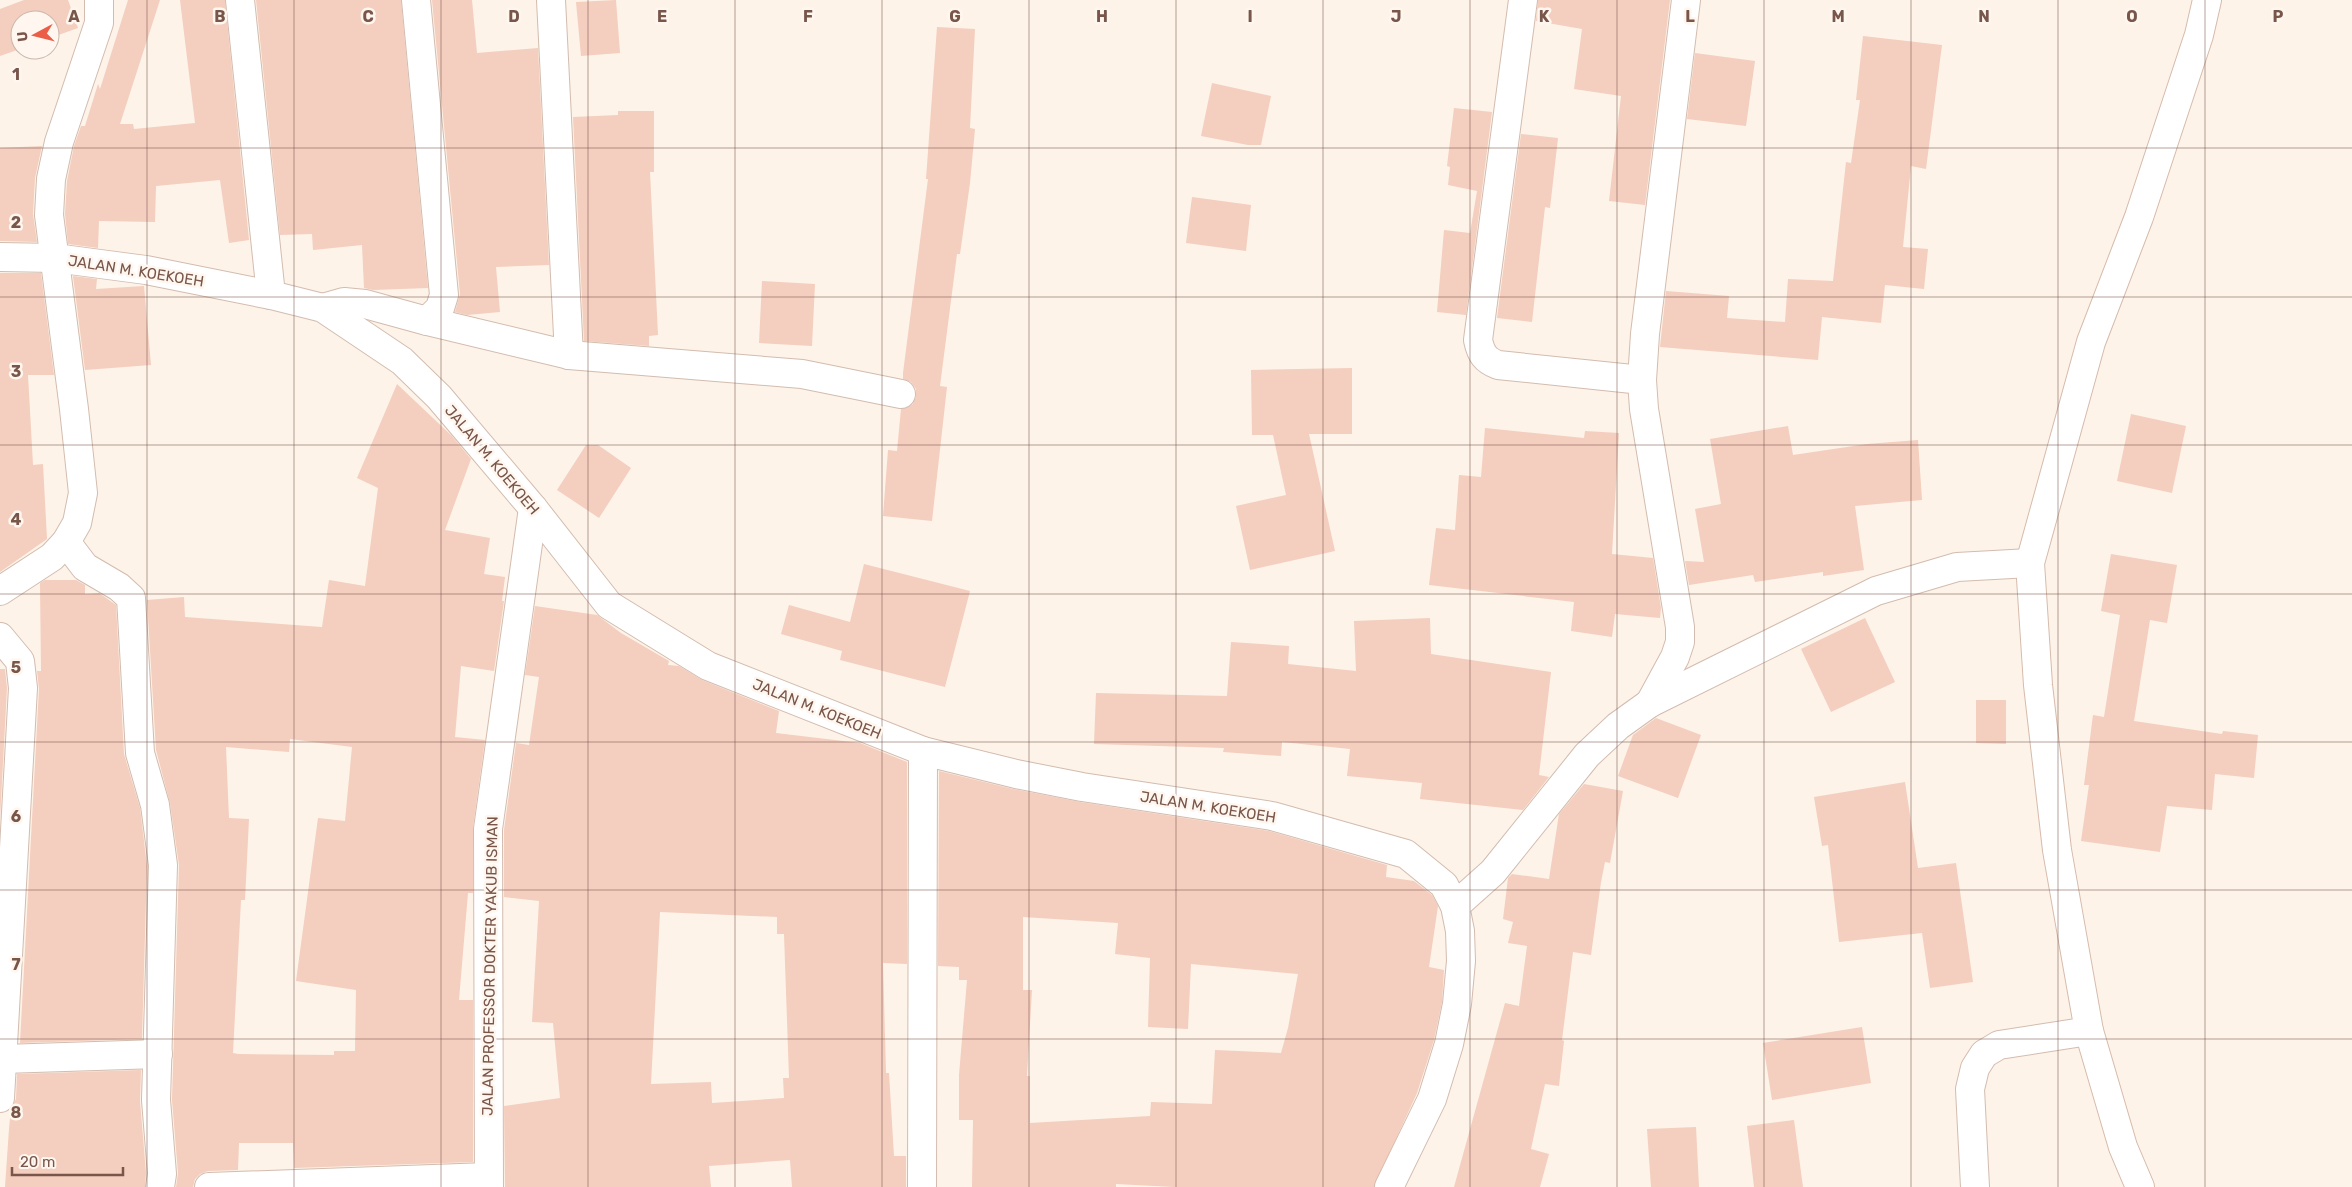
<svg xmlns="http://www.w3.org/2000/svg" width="2352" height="1187" viewBox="0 0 2352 1187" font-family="Rubik,sans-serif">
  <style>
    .building { fill: #f4cebe; fill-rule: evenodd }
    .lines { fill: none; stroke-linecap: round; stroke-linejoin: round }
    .street-casing { stroke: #d3bcaf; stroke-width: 30 }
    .secondary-casing { stroke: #d6bbac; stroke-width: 30 }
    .street { stroke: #fff; stroke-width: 28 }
    .secondary { stroke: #fff; stroke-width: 28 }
    .grid { fill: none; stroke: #79564a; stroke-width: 1; stroke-opacity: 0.55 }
    .labels { text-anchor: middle; stroke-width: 5; stroke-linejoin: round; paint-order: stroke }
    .street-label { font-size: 15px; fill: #79564a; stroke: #fff7ef }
    .grid-label { font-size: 16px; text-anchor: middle; font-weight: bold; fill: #79564a; stroke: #fff7ef; stroke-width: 5; stroke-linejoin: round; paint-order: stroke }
  </style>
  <rect width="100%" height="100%" fill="#fdf3e8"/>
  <!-- building -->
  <g class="building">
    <path d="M 24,0 L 68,0 L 78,28 L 50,38 L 50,20 L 20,20 L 20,49 L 0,56 L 0,9 Z"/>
    <path d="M 128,0 L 160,0 L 120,124 L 133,124 L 134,129 L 195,123 L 180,0 L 225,0 L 249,240 L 229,243 L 220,180 L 156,186 L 155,222 L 99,221 L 98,248 L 68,244 L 65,214 L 67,181 L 74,146 L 81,126 L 85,126 L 98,84 L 100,89 Z"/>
    <path d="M 256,0 L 401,0 L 428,288 L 373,290 L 364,288 L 362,245 L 313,250 L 312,234 L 280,235 Z"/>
    <path d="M 432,0 L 472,0 L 477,53 L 538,48 L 549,265 L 496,267 L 500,312 L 467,315 L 455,312 L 460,294 Z"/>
    <path d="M 616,0 L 620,53 L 581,56 L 576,2 Z"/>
    <path d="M 1538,0 L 1670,0 L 1645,205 L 1609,201 L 1621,96 L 1574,89 L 1582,29 L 1536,21 Z"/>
    <path d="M 937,27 L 975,29 L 970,128 L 975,129 L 970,183 L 960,254 L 957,254 L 940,386 L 947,387 L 932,521 L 883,516 L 888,450 L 897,451 L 901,409 L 912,405 L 916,397 L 916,389 L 911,382 L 903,379 L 903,373 L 928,179 L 926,179 Z"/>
    <path d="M 1863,36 L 1942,45 L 1926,169 L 1911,166 L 1903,247 L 1928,249 L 1924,289 L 1885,285 L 1881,323 L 1822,317 L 1818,360 L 1660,347 L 1666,291 L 1729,296 L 1727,318 L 1785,322 L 1788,279 L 1833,281 L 1846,162 L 1851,163 L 1860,100 L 1856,100 Z"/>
    <path d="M 1695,53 L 1755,61 L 1746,126 L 1687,119 Z"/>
    <path d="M 1212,83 L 1271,96 L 1261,145 L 1248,145 L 1201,136 Z"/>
    <path d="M 1454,108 L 1492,112 L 1466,315 L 1437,312 L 1444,230 L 1470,233 L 1477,191 L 1448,185 L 1450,167 L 1447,166 Z"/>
    <path d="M 618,111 L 654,111 L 654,172 L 650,172 L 658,335 L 649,336 L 649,346 L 584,341 L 573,117 L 618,115 Z"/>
    <path d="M 1521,134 L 1558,138 L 1550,208 L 1545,207 L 1532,322 L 1497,318 Z"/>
    <path d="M 42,146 L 35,178 L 33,214 L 37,242 L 0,241 L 0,148 Z"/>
    <path d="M 1192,197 L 1251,205 L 1246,251 L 1186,243 Z"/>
    <path d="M 0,273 L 41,273 L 54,375 L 28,375 L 33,465 L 43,464 L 47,539 L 0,572 Z"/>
    <path d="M 73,276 L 97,279 L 96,289 L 144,286 L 151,365 L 85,370 Z"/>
    <path d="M 762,281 L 815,284 L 812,346 L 759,343 Z"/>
    <path d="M 1352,368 L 1352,434 L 1309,434 L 1335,551 L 1250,570 L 1236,506 L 1286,495 L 1273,435 L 1252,435 L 1251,370 Z"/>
    <path d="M 397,384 L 452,436 L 471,459 L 445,530 L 490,538 L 484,574 L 505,577 L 502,601 L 504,601 L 494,671 L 461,666 L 455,737 L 485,740 L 473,827 L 473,893 L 468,893 L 459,1000 L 473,1000 L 473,1162 L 294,1168 L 293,1143 L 239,1143 L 238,1170 L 208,1171 L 200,1174 L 195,1179 L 193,1187 L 176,1187 L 178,1173 L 172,1100 L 179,865 L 170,803 L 156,750 L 147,600 L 184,597 L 185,617 L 322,627 L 329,580 L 365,586 L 378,488 L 357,478 ZM 290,739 L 352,747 L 345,821 L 318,818 L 296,981 L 356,990 L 355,1051 L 334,1051 L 334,1055 L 238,1054 L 233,1053 L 241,900 L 245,900 L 249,819 L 229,818 L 226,747 L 289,752 Z"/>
    <path d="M 2131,414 L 2186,426 L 2172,493 L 2117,481 Z"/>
    <path d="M 1788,426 L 1793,455 L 1867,444 L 1918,440 L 1922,500 L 1855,506 L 1864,570 L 1823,576 L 1823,572 L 1755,582 L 1753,575 L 1689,585 L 1685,561 L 1704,562 L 1695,509 L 1721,504 L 1710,439 Z"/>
    <path d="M 1485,428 L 1584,438 L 1585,431 L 1619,433 L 1612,554 L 1653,558 L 1661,608 L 1660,618 L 1615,614 L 1612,637 L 1571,631 L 1574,602 L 1429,585 L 1436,528 L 1455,530 L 1459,475 L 1481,477 Z"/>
    <path d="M 586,445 L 598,445 L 631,468 L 599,518 L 557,490 Z"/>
    <path d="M 2111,554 L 2177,565 L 2167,623 L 2150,620 L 2134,721 L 2222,734 L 2223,731 L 2258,735 L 2254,778 L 2215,774 L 2212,810 L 2167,806 L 2160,852 L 2081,841 L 2089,785 L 2084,785 L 2093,715 L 2104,717 L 2120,615 L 2101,611 Z"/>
    <path d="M 864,564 L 970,591 L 945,687 L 840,660 L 842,651 L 781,634 L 789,605 L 850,622 Z"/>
    <path d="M 45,580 L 76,580 L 85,585 L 85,594 L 99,593 L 116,605 L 124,754 L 140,808 L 147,866 L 142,1039 L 20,1043 L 39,689 L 37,671 L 41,671 L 40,583 Z"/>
    <path d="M 535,606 L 597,615 L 621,633 L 669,661 L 668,665 L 679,666 L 702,680 L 779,711 L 776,733 L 860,743 L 907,762 L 907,964 L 883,963 L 886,1073 L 889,1073 L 894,1156 L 906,1156 L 906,1187 L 792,1187 L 790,1160 L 709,1166 L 711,1187 L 505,1187 L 504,1106 L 560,1098 L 553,1023 L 532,1022 L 539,901 L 504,897 L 504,830 L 516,743 L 529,745 L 539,677 L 525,675 ZM 660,912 L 777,917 L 777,934 L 784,934 L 789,1078 L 783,1078 L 784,1098 L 712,1103 L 711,1082 L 651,1084 Z"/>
    <path d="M 1430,618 L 1431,654 L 1551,672 L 1539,775 L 1549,777 L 1523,810 L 1420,799 L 1422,783 L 1347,776 L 1350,749 L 1282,742 L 1281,756 L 1223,752 L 1224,748 L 1094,744 L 1096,693 L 1227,696 L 1231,642 L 1289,646 L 1288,664 L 1356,671 L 1354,621 Z"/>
    <path d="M 1865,618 L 1895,682 L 1831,712 L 1801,649 Z"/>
    <path d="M 0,669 L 5,669 L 7,688 L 0,819 Z"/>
    <path d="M 1976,700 L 2006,700 L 2006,744 L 1976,743 Z"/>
    <path d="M 1656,718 L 1701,735 L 1678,798 L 1618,776 L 1633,735 Z"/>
    <path d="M 939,771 L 1013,789 L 1080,802 L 1269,831 L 1387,865 L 1386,877 L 1414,881 L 1432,895 L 1438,906 L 1429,967 L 1444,970 L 1442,1002 L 1434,1040 L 1417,1093 L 1374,1187 L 1174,1187 L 1116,1184 L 1116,1187 L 972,1187 L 973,1120 L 959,1120 L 959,1075 L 967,980 L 959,980 L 959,967 L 938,966 ZM 1023,917 L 1118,923 L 1115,954 L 1150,958 L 1148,1027 L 1188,1029 L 1191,964 L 1298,974 L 1288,1028 L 1281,1053 L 1215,1050 L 1212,1104 L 1151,1102 L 1150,1116 L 1030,1123 L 1030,1076 L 1027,1076 L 1032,990 L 1023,990 Z"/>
    <path d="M 1905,782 L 1918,868 L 1956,863 L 1973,982 L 1930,988 L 1922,933 L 1839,942 L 1828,845 L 1822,846 L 1814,797 Z"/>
    <path d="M 1584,784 L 1623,791 L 1610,863 L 1605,862 L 1601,882 L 1591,955 L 1573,952 L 1562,1040 L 1564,1041 L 1559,1086 L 1545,1084 L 1531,1149 L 1549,1154 L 1540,1187 L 1454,1187 L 1505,1003 L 1519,1006 L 1527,946 L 1508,943 L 1513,922 L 1503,919 L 1508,878 L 1512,874 L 1549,879 L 1559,814 Z"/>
    <path d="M 1862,1027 L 1871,1083 L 1772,1100 L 1763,1043 Z"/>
    <path d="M 141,1070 L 140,1101 L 146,1173 L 145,1187 L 5,1187 L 9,1129 L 11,1108 L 16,1099 L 17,1074 Z"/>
    <path d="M 1794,1120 L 1803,1187 L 1754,1187 L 1747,1126 Z"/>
    <path d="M 1696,1127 L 1699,1187 L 1651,1187 L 1647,1129 Z"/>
  </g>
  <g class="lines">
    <defs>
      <g id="street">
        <path d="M 240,0 L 271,295"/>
        <path d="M 416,0 L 444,295 L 440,308 L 427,321"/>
        <path d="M 551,0 L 569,355"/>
        <path d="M 1523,0 L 1478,340 C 1481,354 1485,360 1498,365 L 1642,380"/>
        <path d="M 0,257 L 55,258 L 146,270 L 271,295 L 323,308 L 402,361 L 439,397 L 533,508 L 609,605 L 708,666 L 923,751 L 1016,774 L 1082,787 L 1272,816 L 1406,854 L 1444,885 L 1455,906 L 1460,931 L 1461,961 L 1457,1004 L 1449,1044 L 1432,1099 L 1389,1187"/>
        <path d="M 323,308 L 344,302 L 365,304 L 427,321 L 569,355 L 802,374 L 901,394"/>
        <path d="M 66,542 L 85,567 L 119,587 L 131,598 L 140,753 L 155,805 L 163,865 L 156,1100 L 162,1174 L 160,1187"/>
        <path d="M 0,591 L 52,557 L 66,542 L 77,523 L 83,493 L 74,409 L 49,215 L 51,179 L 59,142 L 99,23 L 99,0"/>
        <path d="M 0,637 L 20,661 L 23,688 L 0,1098"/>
        <path d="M 1650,703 L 1675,657 L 1680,642 L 1680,627 L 1644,409 L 1642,380 L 1645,334 L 1686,0"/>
        <path d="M 1455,906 L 1493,872 L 1587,755 L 1618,726 L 1650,703 L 1876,591 L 1957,567 L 2030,563"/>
        <path d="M 3,1059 L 158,1054"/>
        <path d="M 209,1187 L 488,1177"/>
        <path d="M 489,1187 L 488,829 L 533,508"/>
        <path d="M 922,1187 L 923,751"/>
        <path d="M 1975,1187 L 1970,1089 L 1975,1068 L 1984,1054 L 1999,1045 L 2089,1031"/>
      </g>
      <path id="secondary" d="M 2140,1187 L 2123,1147 L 2089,1031 L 2057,850 L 2038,685 L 2030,563 L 2091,342 L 2139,217 L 2199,35 L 2207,0"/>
    </defs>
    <!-- street casing -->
    <use href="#street" class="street-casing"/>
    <!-- secondary casing -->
    <use href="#secondary" class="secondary-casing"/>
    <!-- street -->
    <use href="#street" class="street"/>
    <!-- secondary -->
    <use href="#secondary" class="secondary"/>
  </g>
  <!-- grid -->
  <path class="grid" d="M 147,0 L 147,1187M 294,0 L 294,1187M 441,0 L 441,1187M 588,0 L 588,1187M 735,0 L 735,1187M 882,0 L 882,1187M 1029,0 L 1029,1187M 1176,0 L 1176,1187M 1323,0 L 1323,1187M 1470,0 L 1470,1187M 1617,0 L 1617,1187M 1764,0 L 1764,1187M 1911,0 L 1911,1187M 2058,0 L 2058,1187M 2205,0 L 2205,1187M 0,148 L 2352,148M 0,297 L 2352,297M 0,445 L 2352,445M 0,594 L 2352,594M 0,742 L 2352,742M 0,890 L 2352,890M 0,1039 L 2352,1039"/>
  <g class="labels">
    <!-- street labels -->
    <g class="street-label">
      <text transform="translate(136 271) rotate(9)" y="5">JALAN M. KOEKOEH</text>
      <text transform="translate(492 460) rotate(50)" y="5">JALAN M. KOEKOEH</text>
      <text transform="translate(817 709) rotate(22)" y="5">JALAN M. KOEKOEH</text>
      <text transform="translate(1208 807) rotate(9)" y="5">JALAN M. KOEKOEH</text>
      <text transform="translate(490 966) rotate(-89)" y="5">JALAN PROFESSOR DOKTER YAKUB ISMAN</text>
    </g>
  </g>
  <g class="grid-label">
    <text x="74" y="22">A</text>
    <text x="220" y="22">B</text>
    <text x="368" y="22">C</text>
    <text x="514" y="22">D</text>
    <text x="662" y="22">E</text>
    <text x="808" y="22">F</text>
    <text x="955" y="22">G</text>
    <text x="1102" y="22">H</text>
    <text x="1250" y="22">I</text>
    <text x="1396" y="22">J</text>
    <text x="1544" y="22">K</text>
    <text x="1690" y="22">L</text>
    <text x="1838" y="22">M</text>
    <text x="1984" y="22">N</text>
    <text x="2132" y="22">O</text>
    <text x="2278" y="22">P</text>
    <text x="16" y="80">1</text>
    <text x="16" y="228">2</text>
    <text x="16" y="377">3</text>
    <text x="16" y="525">4</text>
    <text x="16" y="673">5</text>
    <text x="16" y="822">6</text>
    <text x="16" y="970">7</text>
    <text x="16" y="1118">8</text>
  </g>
  <!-- north arrow -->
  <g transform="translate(35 35) rotate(263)"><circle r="24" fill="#fff7ef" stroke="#c9b7ad"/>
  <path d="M0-4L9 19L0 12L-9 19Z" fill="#ec5d48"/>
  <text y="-8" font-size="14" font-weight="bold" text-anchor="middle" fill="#79564a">U</text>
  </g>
  <!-- scale -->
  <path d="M12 1167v8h111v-8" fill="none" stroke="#79564a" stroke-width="2.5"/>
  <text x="20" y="1167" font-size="15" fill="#79564a" stroke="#fff7ef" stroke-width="4" paint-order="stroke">20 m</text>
</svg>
